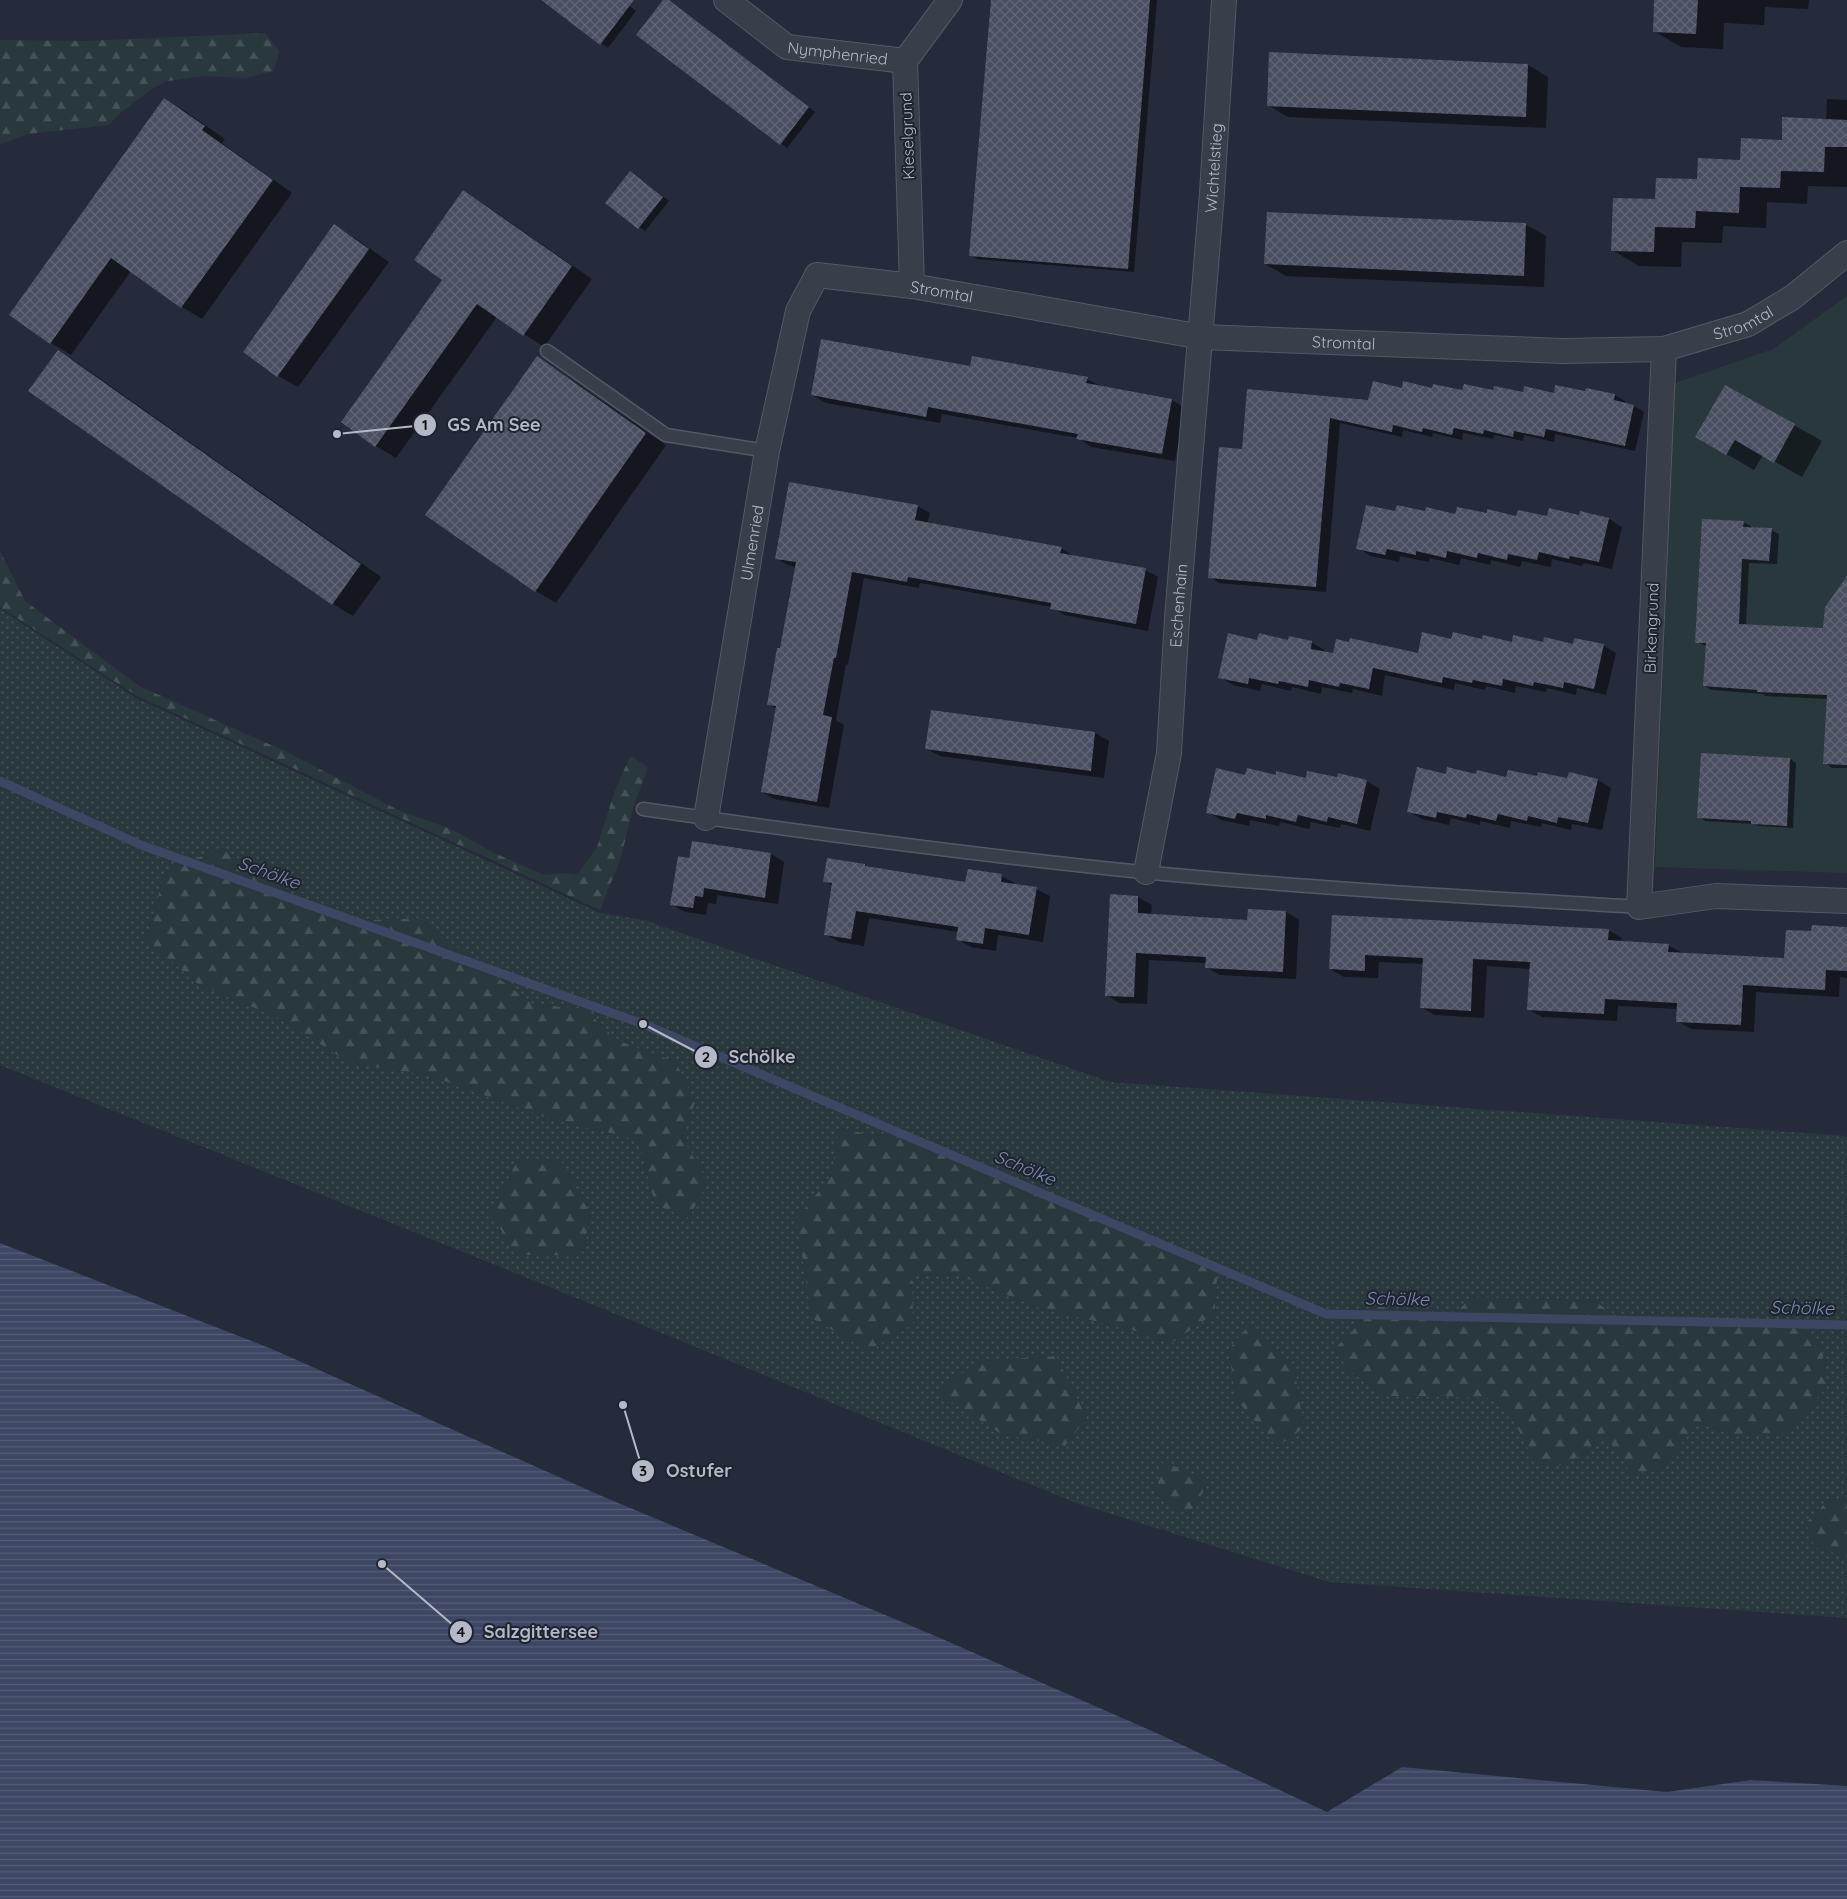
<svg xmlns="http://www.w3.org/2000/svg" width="1847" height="1899" viewBox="0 0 1847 1899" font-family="Quicksand,sans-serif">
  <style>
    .grass { fill: #28383d }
    .forest { fill: url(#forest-firs) }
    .park { fill: url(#park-dots); fill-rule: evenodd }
    .water { fill: url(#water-rules) }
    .shadow { fill: #0007 }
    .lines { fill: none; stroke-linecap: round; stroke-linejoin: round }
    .stream { stroke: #3d4662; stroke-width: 9 }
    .building { fill: url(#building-cross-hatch) }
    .service-casing { stroke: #545966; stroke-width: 15 }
    .minor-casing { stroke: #545966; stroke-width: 26 }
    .service { stroke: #393e4b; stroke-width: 12 }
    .minor { stroke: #393e4b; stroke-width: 24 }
    .labels { text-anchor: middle; stroke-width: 4; stroke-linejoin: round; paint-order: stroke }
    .street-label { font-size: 16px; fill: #b5b9c7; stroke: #1e2330 }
    .water-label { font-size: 18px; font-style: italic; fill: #7f8bab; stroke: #1e2330 }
    .leader { fill: none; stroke: #b5b9c7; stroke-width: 2 }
    .callout-dot { fill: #b5b9c7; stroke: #1e2330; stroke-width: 2 }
    .mark-label { font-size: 15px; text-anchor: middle; font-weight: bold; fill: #111 }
    .callout-label { font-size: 18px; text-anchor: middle; font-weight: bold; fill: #b5b9c7; stroke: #1e2330; stroke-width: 4; stroke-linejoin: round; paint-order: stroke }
  </style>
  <defs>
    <pattern id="forest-firs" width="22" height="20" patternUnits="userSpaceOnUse" patternTransform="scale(1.25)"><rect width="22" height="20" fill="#28383d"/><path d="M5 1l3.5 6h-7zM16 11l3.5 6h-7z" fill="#455358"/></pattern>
    <pattern id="park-dots" width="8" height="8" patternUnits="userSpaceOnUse" patternTransform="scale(1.25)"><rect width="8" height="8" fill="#28383d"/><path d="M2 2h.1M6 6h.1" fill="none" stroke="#455358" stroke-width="1.8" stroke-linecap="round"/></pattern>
    <pattern id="water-rules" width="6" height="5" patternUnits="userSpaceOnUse" patternTransform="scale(1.25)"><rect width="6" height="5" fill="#3d4662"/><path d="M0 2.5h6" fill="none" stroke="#575f77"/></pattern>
    <pattern id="building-cross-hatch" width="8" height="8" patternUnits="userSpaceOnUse" patternTransform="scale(1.25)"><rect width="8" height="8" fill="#4a4f61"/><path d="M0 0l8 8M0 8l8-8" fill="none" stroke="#626676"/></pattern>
  </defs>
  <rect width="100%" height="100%" fill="#262b3b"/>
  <!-- grass -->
  <path class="grass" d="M 1847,296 L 1847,873 L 1655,867 L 1675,383 L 1773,349 Z"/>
  <!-- forest -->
  <g class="forest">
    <path d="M 265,33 L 279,51 L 274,71 L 246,78 L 204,76 L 168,81 L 153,88 L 119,114 L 109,125 L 27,134 L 0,145 L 0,40 L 85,41 Z"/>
    <path d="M 0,551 L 25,601 L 139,686 L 287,752 L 398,810 L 451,829 L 492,852 L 544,875 L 562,873 L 577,875 L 597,847 L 614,793 L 630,756 L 648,767 L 633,808 L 621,857 L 600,910 L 137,696 L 0,607 Z"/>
    <path d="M 222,848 L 334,921 L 418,918 L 533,1004 L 585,1009 L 617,1040 L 676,1062 L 695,1103 L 682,1137 L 708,1182 L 689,1218 L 655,1205 L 639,1140 L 547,1118 L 427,1075 L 349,1063 L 283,1020 L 199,985 L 146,940 L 165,870 Z"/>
    <path d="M 839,1129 L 921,1142 L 1162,1244 L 1218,1262 L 1215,1313 L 1172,1343 L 1128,1329 L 1039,1308 L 960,1276 L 913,1275 L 913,1324 L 868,1351 L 812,1319 L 796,1219 L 831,1176 Z"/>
    <path d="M 518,1159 L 561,1160 L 591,1215 L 581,1256 L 515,1255 L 491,1213 Z"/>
    <path d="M 1471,1297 L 1595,1301 L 1618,1317 L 1791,1322 L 1822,1347 L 1827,1387 L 1787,1433 L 1733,1434 L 1698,1423 L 1660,1470 L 1632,1475 L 1604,1433 L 1587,1453 L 1559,1466 L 1536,1464 L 1510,1414 L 1494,1398 L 1384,1396 L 1346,1368 L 1336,1347 L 1377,1306 L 1451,1318 Z"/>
    <path d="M 1249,1325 L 1294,1365 L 1304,1428 L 1277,1447 L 1237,1401 L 1228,1350 Z"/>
    <path d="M 1056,1356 L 1087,1418 L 1065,1446 L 1001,1434 L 935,1392 L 978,1361 Z"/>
    <path d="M 1163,1461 L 1209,1480 L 1190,1516 L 1155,1495 Z"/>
    <path d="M 1847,1498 L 1847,1557 L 1814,1547 L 1805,1523 L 1828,1500 Z"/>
  </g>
  <!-- park -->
  <path class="park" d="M 0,609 L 136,698 L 600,913 L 644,920 L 1110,1082 L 1847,1136 L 1847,1498 L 1828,1500 L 1806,1523 L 1814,1547 L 1847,1557 L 1847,1618 L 1329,1582 L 1076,1503 L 530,1279 L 0,1065 ZM 222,848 L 334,921 L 418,918 L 533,1004 L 585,1009 L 617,1040 L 676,1062 L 695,1103 L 682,1137 L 708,1182 L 689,1218 L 655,1205 L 639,1140 L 547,1118 L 427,1075 L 349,1063 L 283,1020 L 199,985 L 146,940 L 165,871 ZM 839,1129 L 921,1142 L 1162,1244 L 1218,1262 L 1215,1313 L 1172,1343 L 1128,1329 L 1039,1308 L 960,1276 L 912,1275 L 913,1324 L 868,1351 L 812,1318 L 796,1219 L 831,1176 ZM 518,1159 L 561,1160 L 591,1215 L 581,1256 L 515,1255 L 491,1213 ZM 1471,1297 L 1595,1301 L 1618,1317 L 1791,1322 L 1822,1347 L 1827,1387 L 1787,1433 L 1733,1434 L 1698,1423 L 1660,1470 L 1632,1474 L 1604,1433 L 1587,1453 L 1559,1466 L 1536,1464 L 1510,1414 L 1494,1398 L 1384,1396 L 1346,1368 L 1336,1347 L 1377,1306 L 1451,1318 ZM 1249,1325 L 1294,1365 L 1304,1428 L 1277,1447 L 1237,1401 L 1228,1350 ZM 1056,1356 L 1087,1418 L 1065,1446 L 1001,1434 L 936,1392 L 978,1361 ZM 1163,1462 L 1209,1480 L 1190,1516 L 1155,1495 Z"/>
  <!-- water -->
  <path class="water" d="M 0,1243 L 272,1349 L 597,1494 L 933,1635 L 1152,1731 L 1327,1812 L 1402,1767 L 1667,1792 L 1751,1780 L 1847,1786 L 1847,1899 L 0,1899 Z"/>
  <!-- shadow -->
  <g class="shadow">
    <path d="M 543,0 L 622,0 L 636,11 L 608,48 Z"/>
    <path d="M 665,0 L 672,2 L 815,112 L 787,148 L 638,35 Z"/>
    <path d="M 992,0 L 1157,0 L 1134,272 L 977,259 L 970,255 Z"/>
    <path d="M 1655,0 L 1809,0 L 1808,9 L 1765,7 L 1764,25 L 1724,23 L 1723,49 L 1681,47 L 1654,31 Z"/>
    <path d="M 1528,65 L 1548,77 L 1546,128 L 1288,117 L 1268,105 Z"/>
    <path d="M 164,99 L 185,111 L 225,139 L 222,143 L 292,193 L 202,319 L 182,307 L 131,271 L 71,355 L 51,343 L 11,315 Z"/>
    <path d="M 1827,99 L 1847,100 L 1847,187 L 1808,186 L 1807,204 L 1767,202 L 1766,228 L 1723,226 L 1722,243 L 1682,242 L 1681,267 L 1639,266 L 1612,250 L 1656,201 L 1826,120 Z"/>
    <path d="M 636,176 L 669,201 L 645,231 L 607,203 Z"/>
    <path d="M 463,192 L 484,204 L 592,279 L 544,347 L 497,317 L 396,458 L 376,446 L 342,422 L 444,280 Z"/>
    <path d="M 1525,224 L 1546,236 L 1544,287 L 1286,276 L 1265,264 Z"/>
    <path d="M 335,226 L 355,238 L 389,262 L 298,387 L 278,376 Z"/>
    <path d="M 58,351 L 78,363 L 381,577 L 353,616 L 333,604 L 30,391 Z"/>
    <path d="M 537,358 L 557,370 L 666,445 L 556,603 L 536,591 Z"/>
    <path d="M 971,368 L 1087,379 L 1101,386 L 1172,400 L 1185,408 L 1175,461 L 1091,447 L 1078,438 L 942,414 L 940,423 L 826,403 L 812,395 Z"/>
    <path d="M 1725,386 L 1822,441 L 1802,477 L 1763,455 L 1754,470 L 1697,437 Z"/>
    <path d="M 1403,389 L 1555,394 L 1586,393 L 1587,389 L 1615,395 L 1625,401 L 1624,404 L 1634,406 L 1644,412 L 1635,451 L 1555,434 L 1554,442 L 1524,435 L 1523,441 L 1494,435 L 1493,439 L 1463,433 L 1462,440 L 1433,433 L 1432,437 L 1403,430 L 1402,437 L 1340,423 L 1326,592 L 1219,583 L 1210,577 L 1243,451 Z"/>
    <path d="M 917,506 L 930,513 L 927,524 L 1061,548 L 1073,556 L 1145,570 L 1158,577 L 1148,631 L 1064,615 L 1052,607 L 920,583 L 919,588 L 864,578 L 848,665 L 846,664 L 836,720 L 844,725 L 829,808 L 774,799 L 762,792 L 777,709 L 768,704 L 781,650 L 796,567 L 788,565 L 776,558 Z"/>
    <path d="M 1396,512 L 1517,517 L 1580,517 L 1609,519 L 1622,527 L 1612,569 L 1584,563 L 1582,566 L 1552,559 L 1551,567 L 1522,561 L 1520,567 L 1491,560 L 1490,565 L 1461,558 L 1459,565 L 1430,558 L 1429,562 L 1400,556 L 1399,562 L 1371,556 L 1358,548 Z"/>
    <path d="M 1743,522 L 1751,526 L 1751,529 L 1771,530 L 1779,534 L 1777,564 L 1749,563 L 1746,626 L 1824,630 L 1847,589 L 1847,768 L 1832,768 L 1825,763 L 1828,699 L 1766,696 L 1762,694 L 1712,690 L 1704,686 L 1707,646 L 1696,642 Z"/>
    <path d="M 1452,640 L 1603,645 L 1616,653 L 1606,695 L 1577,688 L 1576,695 L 1547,688 L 1546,692 L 1516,686 L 1515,693 L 1486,686 L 1485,690 L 1455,683 L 1454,690 L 1385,675 L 1382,696 L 1353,689 L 1352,693 L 1322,687 L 1321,694 L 1292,687 L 1291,691 L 1262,684 L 1260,691 L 1233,685 L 1220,677 L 1258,641 L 1311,642 L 1324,650 L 1324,653 L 1334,654 L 1419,655 Z"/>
    <path d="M 932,712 L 1095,733 L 1109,741 L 1104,778 L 940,756 L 927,749 Z"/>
    <path d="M 1702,755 L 1790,759 L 1796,763 L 1793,828 L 1759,826 L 1754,824 L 1705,821 L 1699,817 Z"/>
    <path d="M 1447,775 L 1598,780 L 1611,788 L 1602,830 L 1572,824 L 1571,830 L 1542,823 L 1541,827 L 1511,821 L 1510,828 L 1480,821 L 1480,825 L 1451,818 L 1449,825 L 1422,819 L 1408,811 Z"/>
    <path d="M 1246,776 L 1366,781 L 1380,789 L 1370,831 L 1341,824 L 1340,828 L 1311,822 L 1309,829 L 1280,822 L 1279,826 L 1250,820 L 1249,826 L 1221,820 L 1208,812 Z"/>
    <path d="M 693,842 L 771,854 L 784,862 L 778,904 L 717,895 L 716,904 L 708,903 L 706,915 L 685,912 L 671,904 L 691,860 Z"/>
    <path d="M 865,865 L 870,868 L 966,883 L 1001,876 L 1015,883 L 1015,885 L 1036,889 L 1050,896 L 1043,942 L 998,935 L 996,951 L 971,947 L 957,939 L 958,932 L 869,918 L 864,946 L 839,942 L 825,934 L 833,886 L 824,881 Z"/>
    <path d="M 1138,897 L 1152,905 L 1151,915 L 1248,921 L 1286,912 L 1299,920 L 1296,979 L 1220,975 L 1206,967 L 1206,963 L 1149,960 L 1147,1004 L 1119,1003 L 1106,995 Z"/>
    <path d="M 1333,916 L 1608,930 L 1622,938 L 1621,942 L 1668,945 L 1682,953 L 1682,954 L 1785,960 L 1812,932 L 1847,928 L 1847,978 L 1840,977 L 1839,997 L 1756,992 L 1754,1032 L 1691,1029 L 1677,1021 L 1678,1009 L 1618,1006 L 1617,1021 L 1542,1017 L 1528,1009 L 1531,969 L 1487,966 L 1484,1018 L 1435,1015 L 1422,1008 L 1424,964 L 1379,962 L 1378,978 L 1344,977 L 1330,969 Z"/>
  </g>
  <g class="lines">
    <!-- stream -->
    <path class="stream" d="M 0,781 L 141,845 L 643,1024 L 1326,1314 L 1847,1325"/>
  </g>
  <!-- building -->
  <g class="building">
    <path d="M 541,0 L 634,0 L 600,45 Z"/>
    <path d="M 663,0 L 669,0 L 809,107 L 780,145 L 636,35 Z"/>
    <path d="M 991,0 L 1150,0 L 1128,269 L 969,256 Z"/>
    <path d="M 1654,0 L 1698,0 L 1696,34 L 1653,32 Z"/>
    <path d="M 1269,52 L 1528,64 L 1526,117 L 1267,106 Z"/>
    <path d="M 164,98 L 205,126 L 202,130 L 273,180 L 181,308 L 111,258 L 50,344 L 9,315 Z"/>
    <path d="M 1782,117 L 1847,120 L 1847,147 L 1825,147 L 1824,172 L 1781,171 L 1780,188 L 1740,187 L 1739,213 L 1696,211 L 1695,228 L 1655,227 L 1654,252 L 1611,251 L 1613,198 L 1655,199 L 1656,178 L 1697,179 L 1698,158 L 1740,160 L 1741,138 L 1782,140 Z"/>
    <path d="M 630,171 L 663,197 L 638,229 L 605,203 Z"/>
    <path d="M 463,190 L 572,266 L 523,336 L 477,304 L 375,447 L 341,422 L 442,280 L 414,260 Z"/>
    <path d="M 1267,212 L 1526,223 L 1524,276 L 1264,264 Z"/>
    <path d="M 334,224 L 369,249 L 277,377 L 243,352 Z"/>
    <path d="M 821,339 L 970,366 L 972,356 L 1088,377 L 1086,383 L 1172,399 L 1162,454 L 1076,439 L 1078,434 L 928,407 L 926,417 L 811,395 Z"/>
    <path d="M 58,350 L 361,564 L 332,605 L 28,391 Z"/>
    <path d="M 537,356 L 646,433 L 535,592 L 425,515 Z"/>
    <path d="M 1373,381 L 1402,388 L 1403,381 L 1432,388 L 1433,384 L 1462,390 L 1464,384 L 1493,390 L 1494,386 L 1523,392 L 1524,386 L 1554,393 L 1555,385 L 1585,391 L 1586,388 L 1615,394 L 1614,400 L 1634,405 L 1625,446 L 1546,429 L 1544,437 L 1514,431 L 1513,437 L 1484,430 L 1483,434 L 1454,428 L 1452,435 L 1423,428 L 1422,432 L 1393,425 L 1392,432 L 1330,418 L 1316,587 L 1208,578 L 1219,447 L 1242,449 L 1247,389 L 1368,400 Z"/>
    <path d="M 1725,385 L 1795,424 L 1774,463 L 1735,440 L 1726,455 L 1695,437 Z"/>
    <path d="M 789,482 L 918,505 L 915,520 L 1062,547 L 1060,553 L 1146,568 L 1136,624 L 1050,609 L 1051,603 L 908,577 L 907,582 L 852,572 L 836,658 L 834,658 L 823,715 L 832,717 L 817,802 L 761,792 L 776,706 L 767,705 L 777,648 L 780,648 L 796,562 L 775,559 Z"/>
    <path d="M 1366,505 L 1395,511 L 1397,505 L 1425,511 L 1426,507 L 1455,514 L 1457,507 L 1487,513 L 1487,509 L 1516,516 L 1518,510 L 1547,516 L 1549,508 L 1579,515 L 1580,511 L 1609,518 L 1599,562 L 1570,556 L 1569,559 L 1539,552 L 1537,560 L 1508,554 L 1507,560 L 1478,553 L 1477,558 L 1447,551 L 1446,558 L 1416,551 L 1416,555 L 1387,549 L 1385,555 L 1356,549 Z"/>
    <path d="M 1702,519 L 1744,521 L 1743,527 L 1772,528 L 1769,561 L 1742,559 L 1739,624 L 1823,628 L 1825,607 L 1847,576 L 1847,765 L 1823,764 L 1827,695 L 1757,692 L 1757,690 L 1703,686 L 1706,643 L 1695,643 Z"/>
    <path d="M 1422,632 L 1451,639 L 1453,632 L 1482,639 L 1483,635 L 1512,642 L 1513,635 L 1543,642 L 1544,637 L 1573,644 L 1574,638 L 1604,644 L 1594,689 L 1564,682 L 1563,688 L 1534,682 L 1533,686 L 1503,679 L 1502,686 L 1473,680 L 1472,683 L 1443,677 L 1442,683 L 1373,668 L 1369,689 L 1340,683 L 1339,687 L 1309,680 L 1308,687 L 1279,681 L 1278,684 L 1249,678 L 1248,684 L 1218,678 L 1228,633 L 1257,640 L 1259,633 L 1288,640 L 1289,636 L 1312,641 L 1311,649 L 1333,653 L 1336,639 L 1349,642 L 1350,638 L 1418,653 Z"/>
    <path d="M 931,710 L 1095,732 L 1091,771 L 925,749 Z"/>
    <path d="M 1701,753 L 1790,758 L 1787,826 L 1751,824 L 1751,821 L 1697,818 Z"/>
    <path d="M 1417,767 L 1446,774 L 1447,767 L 1476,774 L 1477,770 L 1506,777 L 1508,770 L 1537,776 L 1538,772 L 1567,778 L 1569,772 L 1598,779 L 1588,823 L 1558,817 L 1557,823 L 1528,816 L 1527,821 L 1498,814 L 1496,821 L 1467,814 L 1466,818 L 1437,812 L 1436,818 L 1407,812 Z"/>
    <path d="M 1216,768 L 1245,775 L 1247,768 L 1276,775 L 1276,771 L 1306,778 L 1307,771 L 1337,777 L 1338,773 L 1367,780 L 1357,824 L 1328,817 L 1327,822 L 1298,815 L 1296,822 L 1266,815 L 1266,819 L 1237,813 L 1235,819 L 1206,813 Z"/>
    <path d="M 692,841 L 771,853 L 765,898 L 704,888 L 703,897 L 695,896 L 693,908 L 670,905 L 678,856 L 689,858 Z"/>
    <path d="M 827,858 L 865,864 L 865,866 L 965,882 L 968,869 L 1002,874 L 1001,882 L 1037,887 L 1029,935 L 985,928 L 983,944 L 956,940 L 958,927 L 856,911 L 851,939 L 824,935 L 832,883 L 823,882 Z"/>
    <path d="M 1110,894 L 1138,896 L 1138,913 L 1247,920 L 1248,909 L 1286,911 L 1283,972 L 1205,968 L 1206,957 L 1136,953 L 1134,997 L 1105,996 Z"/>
    <path d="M 1332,915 L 1609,929 L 1608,940 L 1669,944 L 1668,952 L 1784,958 L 1786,930 L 1811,931 L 1812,925 L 1847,927 L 1847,971 L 1826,970 L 1825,990 L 1743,985 L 1741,1025 L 1676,1022 L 1677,1003 L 1605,999 L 1604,1014 L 1527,1010 L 1530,962 L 1473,959 L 1471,1011 L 1420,1008 L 1423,958 L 1365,955 L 1365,971 L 1329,969 Z"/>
  </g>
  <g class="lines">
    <defs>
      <g id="service">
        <path d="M 547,351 L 666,435 L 767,451"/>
        <path d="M 643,809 C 809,833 975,855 1142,872 C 1307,888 1473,897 1639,907"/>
      </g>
      <g id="minor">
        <path id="s1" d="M 726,0 L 787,47 L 905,61"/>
        <path d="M 912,286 L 905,61 L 950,0"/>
        <path d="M 1664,349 L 1639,907 L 1716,896 L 1847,901"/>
        <path id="s2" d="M 706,818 L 767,451 L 798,311 L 817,275 L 912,286 L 1202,337 L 1563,351 L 1664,349 L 1748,324 L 1793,297 L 1847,253"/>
        <path id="s3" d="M 1146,872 L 1169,753 L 1177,618 L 1212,193 L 1224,0"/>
      </g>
    </defs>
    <!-- service casing -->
    <use href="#service" class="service-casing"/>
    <!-- minor casing -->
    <use href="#minor" class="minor-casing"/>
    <!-- service -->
    <use href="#service" class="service"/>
    <!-- minor -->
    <use href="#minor" class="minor"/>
  </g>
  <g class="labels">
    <!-- street labels -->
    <g class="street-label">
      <text dy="6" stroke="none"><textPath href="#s1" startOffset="128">Nymphenried</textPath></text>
      <text transform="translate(907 136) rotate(-92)" y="6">Kieselgrund</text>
      <text dy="6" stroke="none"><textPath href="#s3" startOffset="708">Wichtelstieg</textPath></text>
      <text dy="6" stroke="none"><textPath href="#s2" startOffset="682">Stromtal</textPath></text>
      <text dy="6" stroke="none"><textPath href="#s2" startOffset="1492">Stromtal</textPath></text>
      <text dy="6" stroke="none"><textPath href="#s2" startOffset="1088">Stromtal</textPath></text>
      <text dy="6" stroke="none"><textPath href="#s2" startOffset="279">Ulmenried</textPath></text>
      <text dy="6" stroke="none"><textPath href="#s3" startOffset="269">Eschenhain</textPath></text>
      <text transform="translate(1651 628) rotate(-88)" y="6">Birkengrund</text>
    </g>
    <!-- water labels -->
    <g class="water-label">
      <text transform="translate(269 873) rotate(20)" y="6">Schölke</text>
      <text transform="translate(1025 1168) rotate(23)" y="6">Schölke</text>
      <text transform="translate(1397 1299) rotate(1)" y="6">Schölke</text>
      <text transform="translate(1802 1308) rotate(1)" y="6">Schölke</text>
    </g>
  </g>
  <!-- callouts -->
  <path class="leader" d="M337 434L425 425M643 1024L706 1057M623 1405L643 1471M382 1564L461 1632"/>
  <g class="callout-dot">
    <circle cx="337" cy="434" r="5"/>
    <circle cx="643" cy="1024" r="5"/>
    <circle cx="623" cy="1405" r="5"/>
    <circle cx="382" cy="1564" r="5"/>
    <circle cx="425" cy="425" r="12"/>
    <circle cx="706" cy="1057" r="12"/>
    <circle cx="643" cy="1471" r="12"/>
    <circle cx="461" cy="1632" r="12"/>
  </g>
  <g class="mark-label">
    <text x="425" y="430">1</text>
    <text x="706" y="1062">2</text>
    <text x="643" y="1476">3</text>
    <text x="461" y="1637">4</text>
  </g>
  <g class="callout-label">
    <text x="494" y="431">GS Am See</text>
    <text x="762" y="1063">Schölke</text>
    <text x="699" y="1477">Ostufer</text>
    <text x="541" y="1638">Salzgittersee</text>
  </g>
</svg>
